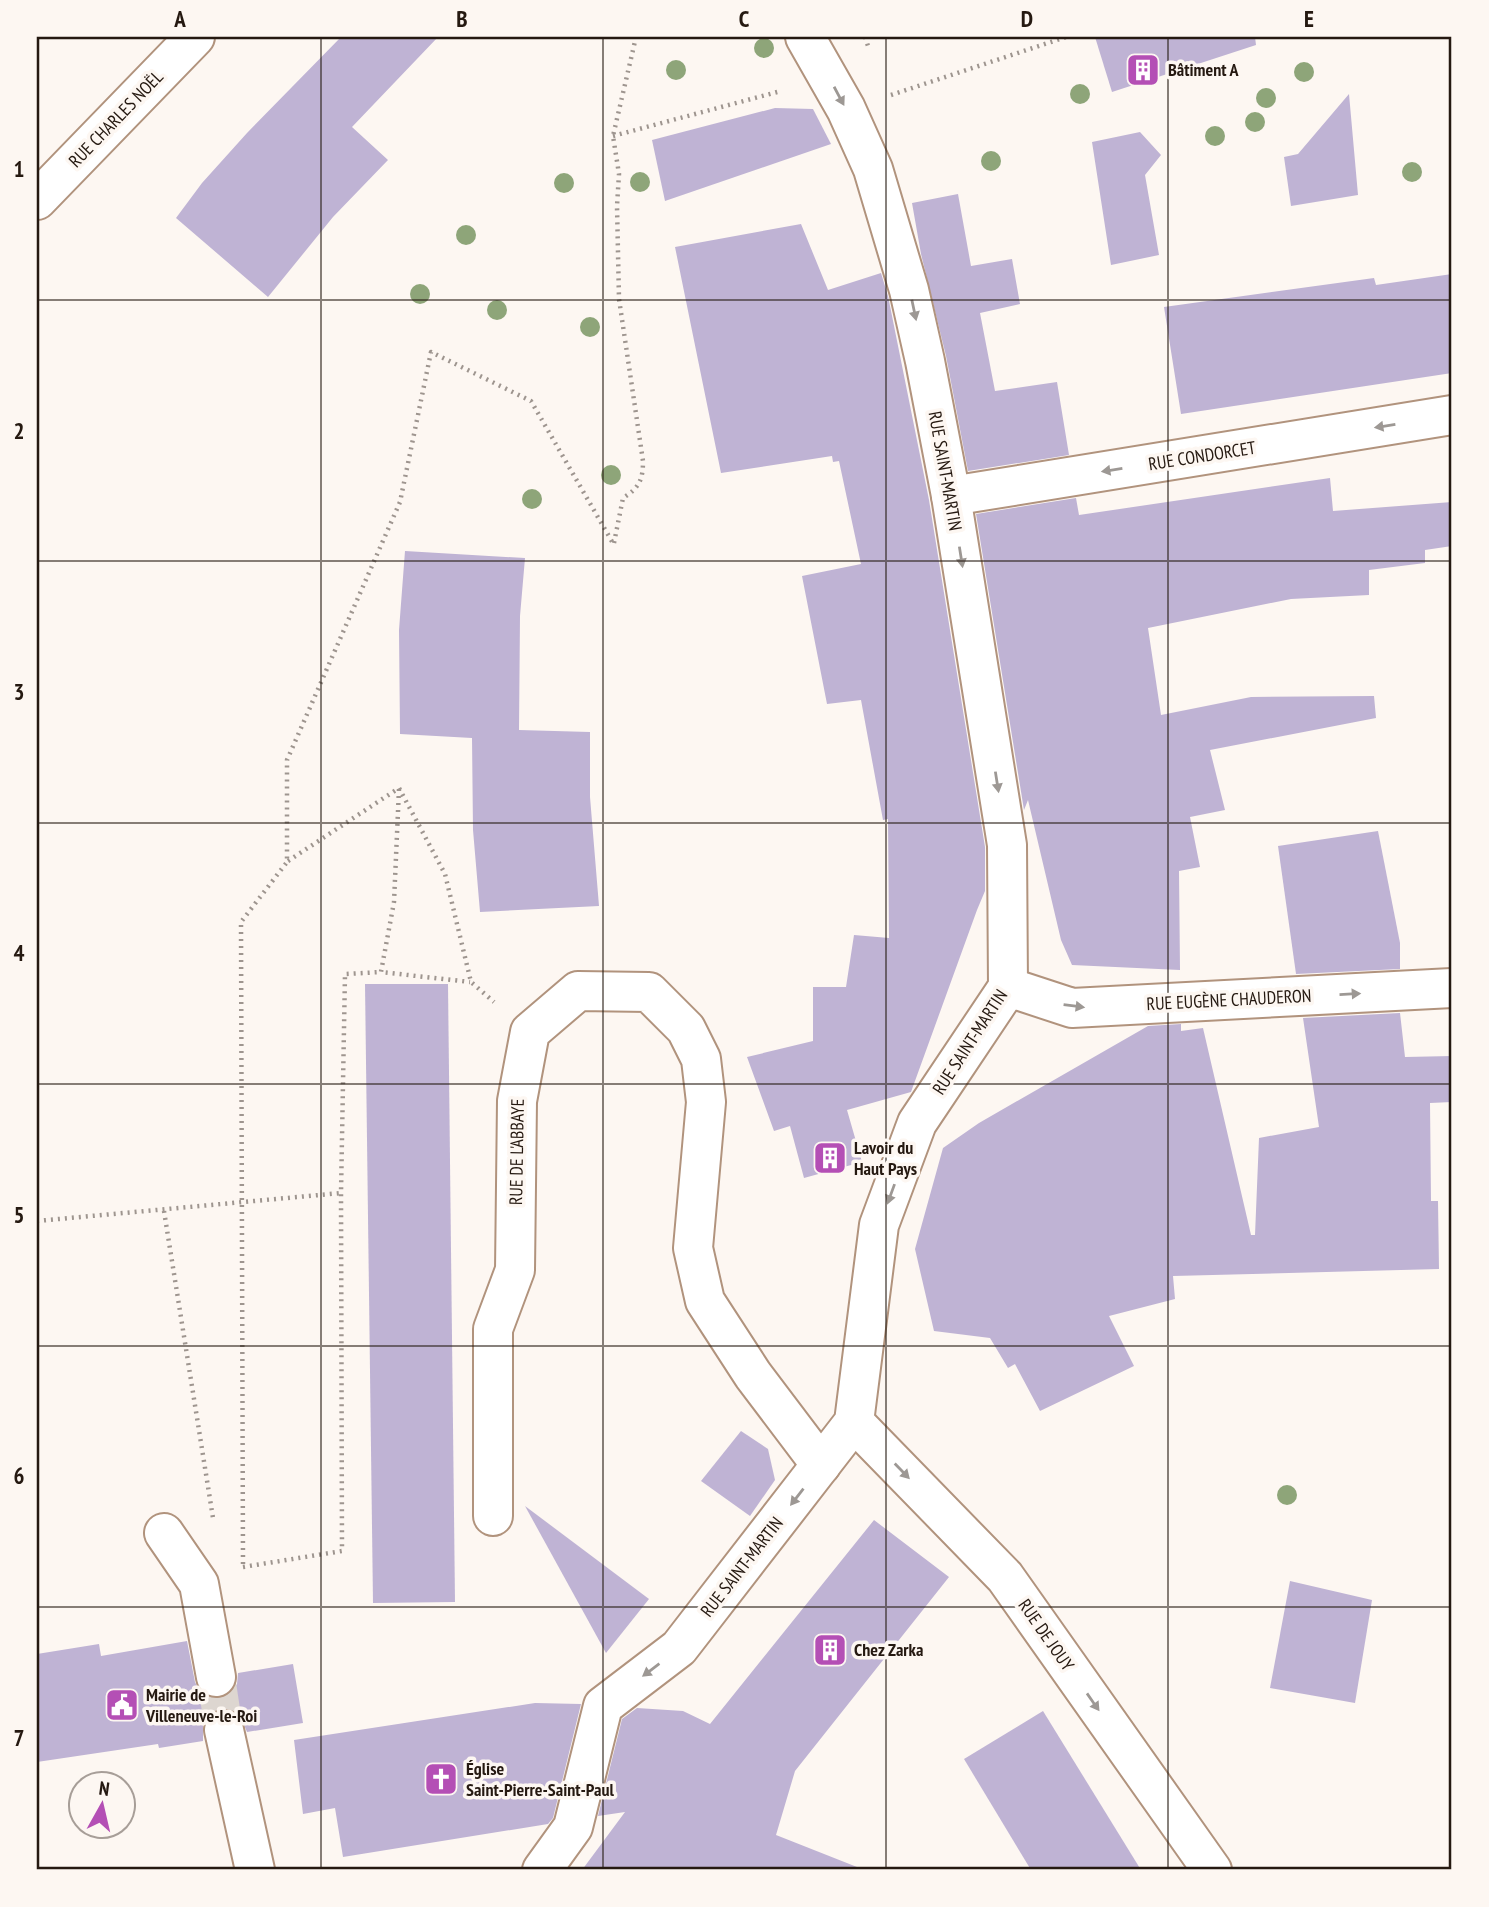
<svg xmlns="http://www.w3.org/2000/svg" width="1489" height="1907" viewBox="0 0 1489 1907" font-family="'PT Sans Narrow',sans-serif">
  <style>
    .building { fill: #bfb3d4 }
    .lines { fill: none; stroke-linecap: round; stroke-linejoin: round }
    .street-tunnel { stroke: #ddd6d0; stroke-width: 38; stroke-dasharray: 38 19; stroke-linecap: butt }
    .street-casing { stroke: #b1937d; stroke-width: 42 }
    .path { stroke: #9e958f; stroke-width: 4.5; stroke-dasharray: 2 5; stroke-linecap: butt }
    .street { stroke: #fff; stroke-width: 38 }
    .tree { fill: #8ea579 }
    .oneway { fill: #9d9894 }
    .grid { fill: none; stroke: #251911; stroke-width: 2; stroke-opacity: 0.55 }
    .labels { text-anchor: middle; stroke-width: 7; stroke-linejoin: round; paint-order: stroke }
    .poi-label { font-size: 18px; font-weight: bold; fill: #251911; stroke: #fdf7f2; text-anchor: start }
    .street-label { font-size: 18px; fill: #251911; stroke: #fdf7f2 }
    .neatline { fill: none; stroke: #251911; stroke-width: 2.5 }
    .grid-label { font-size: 23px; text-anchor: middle; font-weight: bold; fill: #251911 }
  </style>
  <rect width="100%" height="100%" fill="#fdf7f2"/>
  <!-- building -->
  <g class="building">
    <path d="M 341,37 L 438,37 L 352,127 L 388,160 L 333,217 L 268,297 L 176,218 L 202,183 L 247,133 Z"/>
    <path d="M 1095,37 L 1255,37 L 1256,45 L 1112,92 Z"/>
    <path d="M 1349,94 L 1358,195 L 1291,206 L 1284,157 L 1298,154 Z"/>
    <path d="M 775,108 L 813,109 L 831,144 L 665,201 L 652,140 Z"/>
    <path d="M 1140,132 L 1161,155 L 1145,175 L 1159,255 L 1111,265 L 1092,142 Z"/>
    <path d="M 958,194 L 971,266 L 1012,259 L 1020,304 L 980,313 L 995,391 L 1057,382 L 1069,455 L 968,471 L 946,356 L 921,254 L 912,203 Z"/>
    <path d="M 801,224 L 828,290 L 881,273 L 888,296 L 929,500 L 985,847 L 985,891 L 977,910 L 911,1092 L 847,1110 L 862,1162 L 804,1178 L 790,1126 L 774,1131 L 747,1057 L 813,1041 L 813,987 L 846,987 L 854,935 L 889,938 L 888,819 L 883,820 L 861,700 L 827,704 L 802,576 L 861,564 L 839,461 L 833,462 L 832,456 L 721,473 L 675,247 Z"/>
    <path d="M 1452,274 L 1452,373 L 1181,414 L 1164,307 L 1374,278 L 1376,285 Z"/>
    <path d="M 1330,478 L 1333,511 L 1452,502 L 1452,546 L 1425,550 L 1425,563 L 1369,570 L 1369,595 L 1291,599 L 1148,628 L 1161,715 L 1251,697 L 1374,696 L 1376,718 L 1210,750 L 1225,810 L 1190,817 L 1200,867 L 1179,871 L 1180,970 L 1072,965 L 1061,940 L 1028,800 L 1024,810 L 976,514 L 1076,498 L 1079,515 Z"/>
    <path d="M 405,551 L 525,558 L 520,616 L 519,730 L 590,732 L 590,797 L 599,906 L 480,912 L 473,830 L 472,738 L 400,734 L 399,630 Z"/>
    <path d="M 1378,831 L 1400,943 L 1400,969 L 1296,974 L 1278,846 Z"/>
    <path d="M 365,984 L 448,984 L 455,1602 L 373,1603 Z"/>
    <path d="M 1400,1013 L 1405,1057 L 1452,1056 L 1452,1102 L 1430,1103 L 1431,1201 L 1438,1201 L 1439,1269 L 1173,1276 L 1175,1299 L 1109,1316 L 1134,1366 L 1040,1411 L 1015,1364 L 1008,1368 L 990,1338 L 934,1331 L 915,1249 L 943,1148 L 979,1123 L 1148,1026 L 1181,1024 L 1181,1031 L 1203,1028 L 1251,1235 L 1255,1235 L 1259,1138 L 1319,1127 L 1303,1018 Z"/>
    <path d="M 741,1431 L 768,1449 L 775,1480 L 750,1516 L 701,1481 Z"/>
    <path d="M 525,1506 L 649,1599 L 606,1653 Z"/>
    <path d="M 874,1520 L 949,1577 L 795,1771 L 776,1835 L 857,1867 L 857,1870 L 582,1870 L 625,1812 L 598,1816 L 622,1719 L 637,1708 L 683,1711 L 710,1724 Z"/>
    <path d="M 1290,1581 L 1372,1600 L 1355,1703 L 1270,1688 Z"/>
    <path d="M 187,1641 L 195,1682 L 200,1692 L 209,1698 L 221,1698 L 231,1693 L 237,1684 L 238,1673 L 293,1664 L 303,1723 L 247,1732 L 240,1715 L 230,1709 L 220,1709 L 210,1713 L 203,1723 L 203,1741 L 159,1748 L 158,1744 L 37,1762 L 37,1654 L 99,1644 L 101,1656 Z"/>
    <path d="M 535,1703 L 581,1704 L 553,1818 L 548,1824 L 343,1857 L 335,1808 L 303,1814 L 294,1740 Z"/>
    <path d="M 1043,1711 L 1141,1870 L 1031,1870 L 964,1759 Z"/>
  </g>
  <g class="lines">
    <!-- street-tunnel -->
    <path class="street-tunnel" d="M 216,1677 L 224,1730"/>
    <defs>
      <g id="street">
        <path d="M 37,200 L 195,37"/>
        <path d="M 951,496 L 1452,415"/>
        <path d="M 1008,987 L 1072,1008 L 1452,988"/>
        <path d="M 854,1422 L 1005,1577 L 1212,1870"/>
        <path d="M 493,1516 L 493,1329 L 515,1270 L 517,1101 L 530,1032 L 578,991 L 649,992 L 686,1029 L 701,1059 L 706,1102 L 693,1248 L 705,1301 L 753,1375 L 821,1465"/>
        <path d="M 164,1533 L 199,1584 L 216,1677"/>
        <path d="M 224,1730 L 255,1870"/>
        <path d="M 542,1870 L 573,1827 L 603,1706 L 679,1648 L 854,1422 L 879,1225 L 917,1123 L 1008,987 L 1007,845 L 951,496 L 925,361 L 909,290 L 873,169 L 846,109 L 805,37"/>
      </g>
    </defs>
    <!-- street casing -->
    <use href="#street" class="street-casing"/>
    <!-- path -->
    <g class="path">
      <path d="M 865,37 L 868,46"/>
      <path d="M 891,95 L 1066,37"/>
      <path d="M 613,136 L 781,91"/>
      <path d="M 614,543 L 623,498 C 639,488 643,480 643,461 L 619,299 L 617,206 L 619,174 L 613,136 L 636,37"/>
      <path d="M 399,789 L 394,902 L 381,972 L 470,982"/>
      <path d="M 288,861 L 399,788 L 445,874 L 471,982 L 494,1002"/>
      <path d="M 164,1211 L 213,1518"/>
      <path d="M 37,1221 L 341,1193"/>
      <path d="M 243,1564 L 241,922 L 287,862 L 287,760 L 400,502 L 431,352 L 531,401 L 614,545"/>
      <path d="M 243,1567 L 342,1551 L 341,1193 L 345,974 L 381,972"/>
    </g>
    <!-- street -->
    <use href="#street" class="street"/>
  </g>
  <!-- trees -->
  <g class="tree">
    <circle cx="764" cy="48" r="10"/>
    <circle cx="676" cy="70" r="10"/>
    <circle cx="1304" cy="72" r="10"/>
    <circle cx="1080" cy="94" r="10"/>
    <circle cx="1266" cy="98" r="10"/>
    <circle cx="1255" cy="122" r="10"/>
    <circle cx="1215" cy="136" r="10"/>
    <circle cx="991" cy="161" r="10"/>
    <circle cx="1412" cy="172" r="10"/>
    <circle cx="640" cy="182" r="10"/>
    <circle cx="564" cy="183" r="10"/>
    <circle cx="466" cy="235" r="10"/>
    <circle cx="420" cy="294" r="10"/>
    <circle cx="497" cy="310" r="10"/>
    <circle cx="590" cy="327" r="10"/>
    <circle cx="611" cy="475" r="10"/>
    <circle cx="532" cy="499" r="10"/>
    <circle cx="1287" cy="1495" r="10"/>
  </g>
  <!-- one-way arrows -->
  <defs><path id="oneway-solid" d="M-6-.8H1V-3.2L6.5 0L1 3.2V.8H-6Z" transform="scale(1.75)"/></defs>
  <g class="oneway">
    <use href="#oneway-solid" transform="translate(839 96) rotate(62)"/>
    <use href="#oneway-solid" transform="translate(914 310) rotate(78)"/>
    <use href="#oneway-solid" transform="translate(1385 426) rotate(171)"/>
    <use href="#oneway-solid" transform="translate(1112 470) rotate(171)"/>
    <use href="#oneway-solid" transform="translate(961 557) rotate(81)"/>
    <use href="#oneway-solid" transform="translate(997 782) rotate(81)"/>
    <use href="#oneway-solid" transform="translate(1350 994) rotate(-3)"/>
    <use href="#oneway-solid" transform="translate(1074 1006) rotate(7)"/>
    <use href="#oneway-solid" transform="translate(891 1194) rotate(110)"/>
    <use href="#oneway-solid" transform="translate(902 1471) rotate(46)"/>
    <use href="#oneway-solid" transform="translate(797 1497) rotate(128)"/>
    <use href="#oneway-solid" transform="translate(651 1670) rotate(143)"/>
    <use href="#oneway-solid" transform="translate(1093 1702) rotate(55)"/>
  </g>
  <!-- grid -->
  <path class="grid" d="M 321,37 L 321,1870M 603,37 L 603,1870M 886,37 L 886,1870M 1168,37 L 1168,1870M 37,300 L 1452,300M 37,561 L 1452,561M 37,823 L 1452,823M 37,1084 L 1452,1084M 37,1346 L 1452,1346M 37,1607 L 1452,1607"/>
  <!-- icons -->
  <defs>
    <symbol id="building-square" viewBox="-11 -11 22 22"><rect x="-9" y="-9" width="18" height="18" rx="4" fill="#b44fb5" stroke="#fdf7f2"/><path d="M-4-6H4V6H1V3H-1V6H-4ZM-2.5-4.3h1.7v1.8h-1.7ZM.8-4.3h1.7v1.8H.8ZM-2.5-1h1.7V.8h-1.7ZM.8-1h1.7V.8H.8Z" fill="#fff"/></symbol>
    <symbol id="civic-square" viewBox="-11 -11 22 22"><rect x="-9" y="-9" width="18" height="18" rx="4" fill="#b44fb5" stroke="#fdf7f2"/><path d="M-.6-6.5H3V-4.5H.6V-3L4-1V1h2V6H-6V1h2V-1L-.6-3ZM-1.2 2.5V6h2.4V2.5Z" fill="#fff"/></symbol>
    <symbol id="church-square" viewBox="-11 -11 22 22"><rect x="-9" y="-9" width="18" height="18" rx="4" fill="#b44fb5" stroke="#fdf7f2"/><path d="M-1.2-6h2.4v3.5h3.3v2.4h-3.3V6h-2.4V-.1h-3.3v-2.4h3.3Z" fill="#fff"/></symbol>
  </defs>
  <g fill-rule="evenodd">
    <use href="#building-square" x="1124" y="51" width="38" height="38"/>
    <use href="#building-square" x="811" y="1139" width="38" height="38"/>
    <use href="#building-square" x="811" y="1631" width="38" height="38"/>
    <use href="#civic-square" x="103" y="1686" width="38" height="38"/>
    <use href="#church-square" x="422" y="1760" width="38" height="38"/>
  </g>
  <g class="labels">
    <!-- poi labels -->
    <g class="poi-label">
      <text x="1168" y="76">Bâtiment A</text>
      <text x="854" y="1154">Lavoir du<tspan x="854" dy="21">Haut Pays</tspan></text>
      <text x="854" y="1656">Chez Zarka</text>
      <text x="146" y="1701">Mairie de<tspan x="146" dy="21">Villeneuve-le-Roi</tspan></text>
      <text x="466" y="1775">Église<tspan x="466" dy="21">Saint-Pierre-Saint-Paul</tspan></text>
    </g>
    <!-- street labels -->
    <g class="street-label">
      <text transform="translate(116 119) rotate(-46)" y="6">RUE CHARLES NOËL</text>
      <text transform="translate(1202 456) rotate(-9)" y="6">RUE CONDORCET</text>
      <text transform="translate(945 471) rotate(80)" y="6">RUE SAINT-MARTIN</text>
      <text transform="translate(1229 1000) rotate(-3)" y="6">RUE EUGÈNE CHAUDERON</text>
      <text transform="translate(970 1042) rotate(-57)" y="6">RUE SAINT-MARTIN</text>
      <text transform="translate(517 1152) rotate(-89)" y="6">RUE DE L'ABBAYE</text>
      <text transform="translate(742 1567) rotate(-52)" y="6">RUE SAINT-MARTIN</text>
      <text transform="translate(1046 1635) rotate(55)" y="6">RUE DE JOUY</text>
    </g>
  </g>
  <!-- border -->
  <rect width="1489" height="1907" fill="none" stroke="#fdf7f2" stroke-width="77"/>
  <!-- north arrow -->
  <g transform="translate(102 1805) rotate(8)"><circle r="33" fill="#fdf7f2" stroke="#a79e98" stroke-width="2"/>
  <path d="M0-5L12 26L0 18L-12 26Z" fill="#b44fb5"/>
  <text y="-10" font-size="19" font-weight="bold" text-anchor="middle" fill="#251911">N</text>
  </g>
  <rect x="38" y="38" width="1412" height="1830" class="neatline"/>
  <g class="grid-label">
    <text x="180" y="27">A</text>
    <text x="462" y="27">B</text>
    <text x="744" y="27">C</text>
    <text x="1027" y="27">D</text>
    <text x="1309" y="27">E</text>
    <text x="19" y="177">1</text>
    <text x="19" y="439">2</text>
    <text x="19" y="700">3</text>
    <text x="19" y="961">4</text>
    <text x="19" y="1223">5</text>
    <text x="19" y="1484">6</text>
    <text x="19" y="1746">7</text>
  </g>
</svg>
